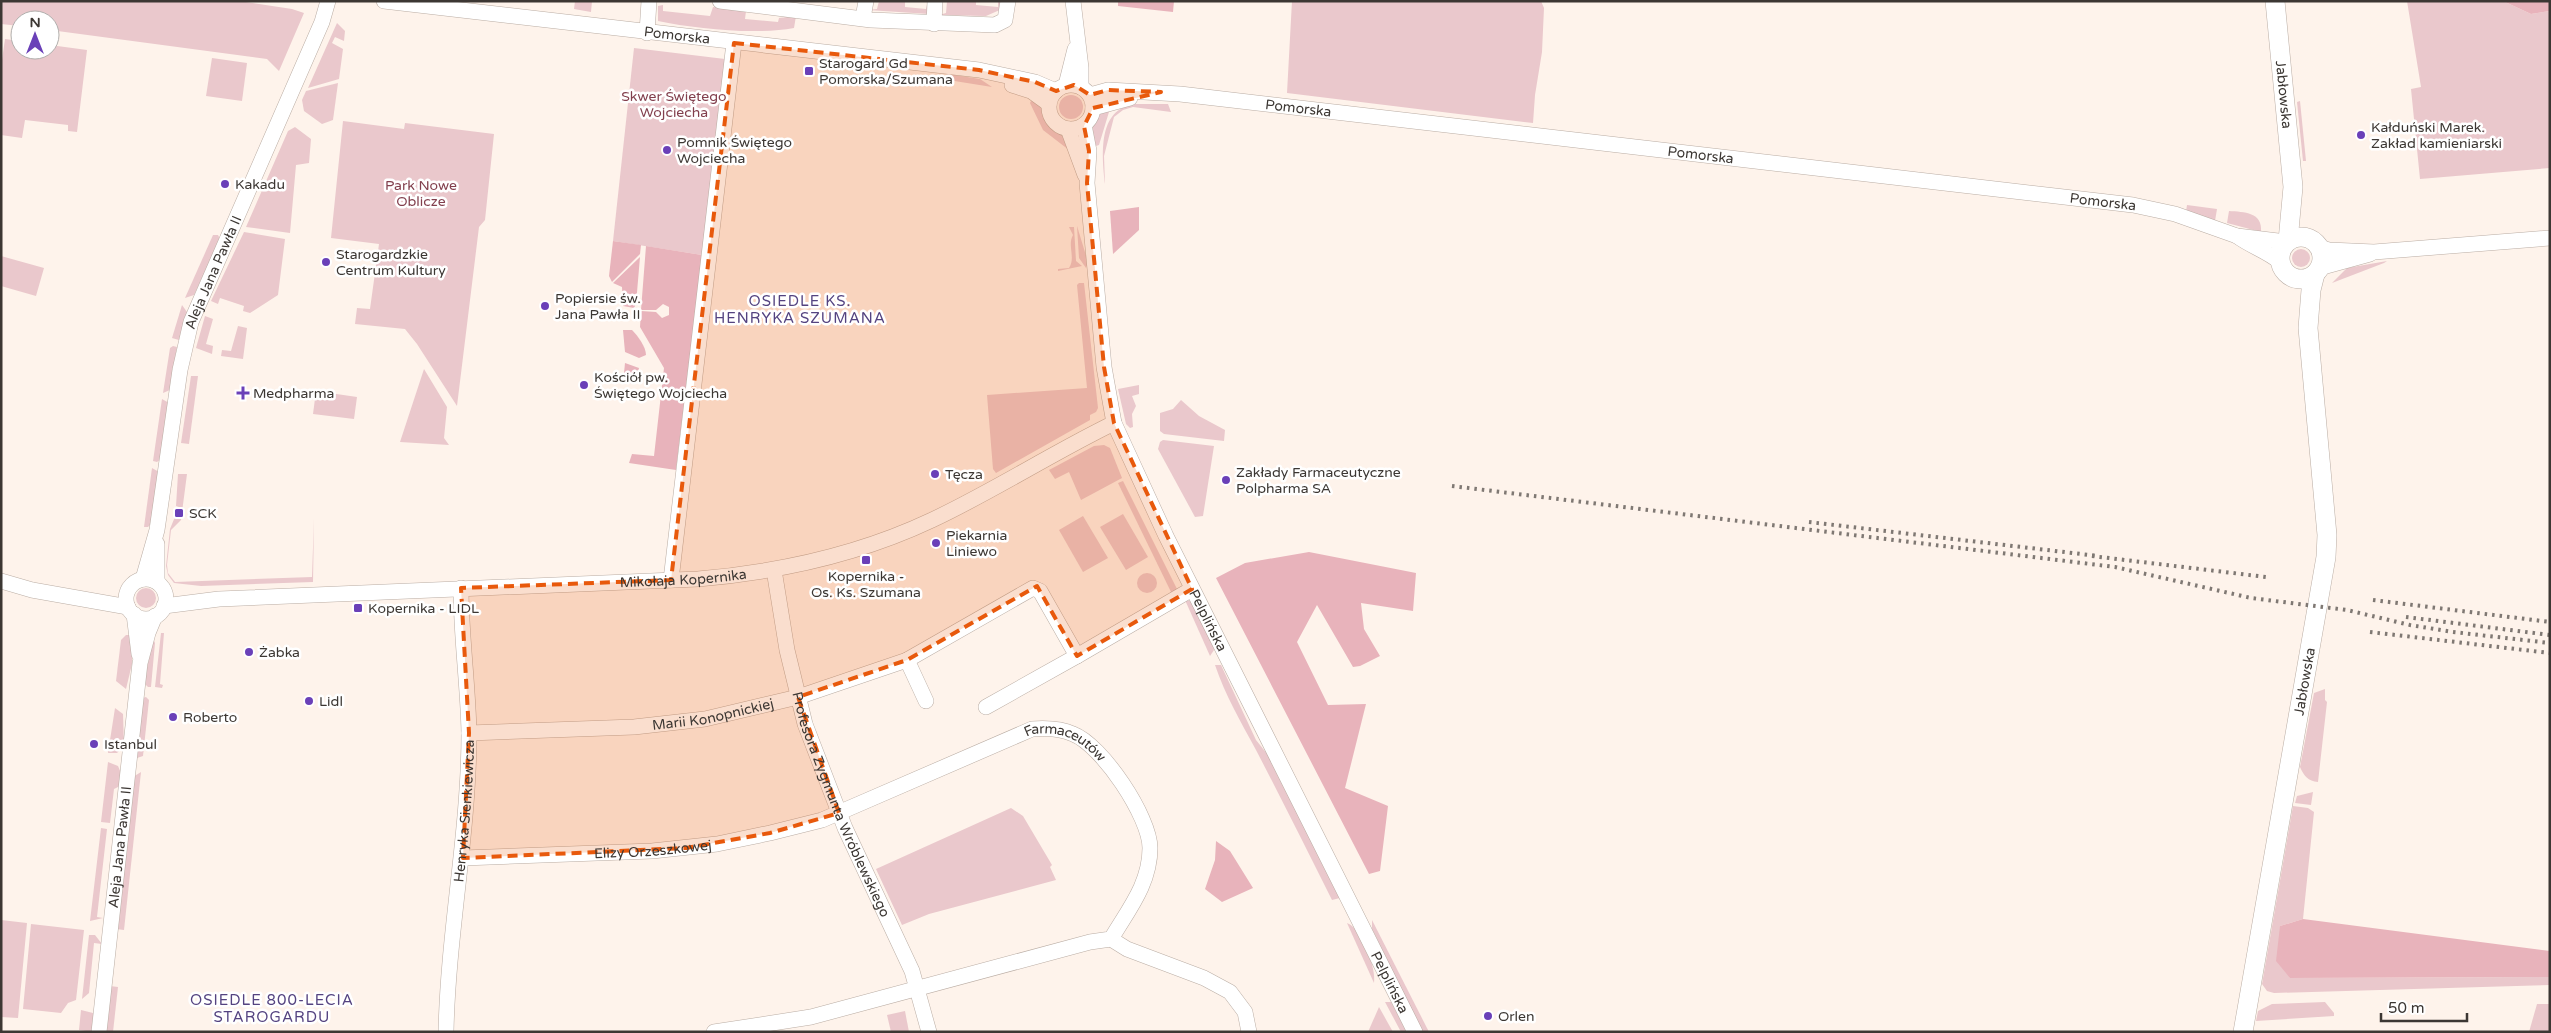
<svg xmlns="http://www.w3.org/2000/svg" width="2551" height="1033" viewBox="0 0 2551 1033" font-family="'Varela Round',sans-serif">
  <style>
    .green { fill: #eac8cc }
    .forest { fill: #e8b3bb }
    .lines { fill: none; stroke-linecap: round; stroke-linejoin: round }
    .minor-casing { stroke: #baada4; stroke-width: 16 }
    .major-casing { stroke: #baada4; stroke-width: 20 }
    .minor { stroke: #fff; stroke-width: 15 }
    .major { stroke: #fff; stroke-width: 19 }
    .rail { stroke: #7f7873; stroke-width: 4; stroke-dasharray: 2.5 5; stroke-linecap: butt }
    .marked { fill: #e8590c; fill-opacity: 0.2; stroke: #e8590c; stroke-width: 4; stroke-dasharray: 10 6; stroke-linejoin: round }
    .poi-dot { fill: #6a40b8; stroke: #fff; stroke-width: 2 }
    .labels { text-anchor: middle; stroke-width: 5; stroke-linejoin: round; paint-order: stroke }
    .street-label { font-size: 14px; fill: #3c3733; stroke: #fff }
    .poi-label { font-size: 14px; fill: #3c3733; stroke: #fff; text-anchor: start }
    .park-label { font-size: 14px; fill: #823f4d; stroke: #fff }
    .neighbourhood-label { font-size: 15px; letter-spacing: 1px; fill: #544380; stroke: #fff }
  </style>
  <rect width="100%" height="100%" fill="#fef3eb"/>
  <!-- green -->
  <g class="green">
    <path d="M 2,1 L 239,1 L 292,9 L 304,13 L 279,71 L 267,59 L 50,30 L 50,20 L 20,20 L 20,26 L 1,24 Z"/>
    <path d="M 575,1 L 592,1 L 591,12 L 574,9 Z"/>
    <path d="M 879,1 L 905,1 L 905,7 L 926,9 L 928,1 L 929,14 L 868,10 L 877,9 Z"/>
    <path d="M 947,1 L 976,1 L 976,5 L 998,7 L 998,1 L 1003,1 L 1002,9 L 986,16 L 939,15 L 946,13 Z"/>
    <path d="M 1292,1 L 1541,1 L 1544,8 L 1542,52 L 1535,95 L 1533,123 L 1287,93 Z"/>
    <path d="M 2407,1 L 2503,1 L 2531,14 L 2550,11 L 2550,168 L 2420,179 L 2411,89 L 2421,87 Z"/>
    <path d="M 663,5 L 663,11 L 710,16 L 713,7 L 746,11 L 745,19 L 778,22 L 779,18 L 796,16 L 794,28 C 756,35 696,29 658,21 L 658,6 Z"/>
    <path d="M 337,23 L 345,31 L 344,41 L 335,37 L 332,43 L 343,49 L 339,79 L 308,88 Z"/>
    <path d="M 5,39 L 20,41 L 20,50 L 50,50 L 50,45 L 87,50 L 77,132 L 68,131 L 68,125 L 25,120 L 22,138 L 1,135 L 1,67 Z"/>
    <path d="M 634,48 L 725,59 L 702,255 L 613,241 Z"/>
    <path d="M 212,58 L 247,63 L 242,101 L 206,96 Z"/>
    <path d="M 948,74 L 980,79 L 992,87 L 942,79 Z"/>
    <path d="M 338,83 L 333,120 L 322,124 L 304,111 L 302,100 L 306,91 Z"/>
    <circle cx="1071" cy="107" r="12"/>
    <path d="M 1033,97 C 1048,114 1044,123 1066,136 L 1069,150 L 1043,130 L 1030,103 Z"/>
    <path d="M 2300,101 L 2306,161 L 2303,161 L 2297,102 Z"/>
    <path d="M 1135,104 L 1168,104 L 1171,112 L 1133,107 L 1123,110 L 1114,117 L 1104,156 L 1105,184 C 1102,155 1097,109 1135,104 Z"/>
    <path d="M 1108,106 L 1109,112 L 1099,145 L 1093,147 C 1092,129 1091,117 1108,106 Z"/>
    <path d="M 343,121 L 404,129 L 405,123 L 494,134 L 485,220 L 479,227 L 457,406 L 417,344 L 405,329 L 355,324 L 357,308 L 370,309 L 379,244 L 331,238 Z"/>
    <path d="M 295,127 L 311,139 L 309,163 L 296,165 L 290,233 L 246,227 L 288,131 Z"/>
    <path d="M 2187,205 L 2217,209 L 2215,221 L 2186,212 Z"/>
    <path d="M 2229,211 C 2244,212 2263,212 2261,232 L 2227,223 Z"/>
    <path d="M 1077,226 L 1088,262 L 1086,268 L 1079,258 Z"/>
    <path d="M 1069,227 L 1074,227 L 1076,261 L 1082,266 L 1058,271 L 1058,269 L 1069,268 C 1076,258 1067,245 1073,235 Z"/>
    <path d="M 244,232 L 285,239 L 278,295 L 250,313 L 243,311 L 244,306 L 220,298 L 218,304 L 211,301 Z"/>
    <path d="M 213,235 L 218,235 L 220,239 L 194,295 L 185,298 Z"/>
    <circle cx="2301" cy="258" r="9"/>
    <path d="M 1,256 L 44,268 L 36,296 L 1,286 Z"/>
    <path d="M 2387,261 L 2384,263 L 2332,283 L 2347,268 Z"/>
    <path d="M 1079,283 L 1084,283 L 1098,408 L 1096,412 L 1090,415 L 1090,420 L 996,473 L 993,469 L 987,395 L 1087,388 L 1077,285 Z"/>
    <path d="M 182,305 L 187,312 L 179,340 L 172,338 Z"/>
    <path d="M 205,316 L 213,319 L 206,344 L 213,346 L 212,354 L 196,348 Z"/>
    <path d="M 238,326 L 247,328 L 243,359 L 221,356 L 222,350 L 231,351 Z"/>
    <path d="M 173,346 L 177,347 L 170,390 L 163,393 L 170,348 Z"/>
    <path d="M 424,369 L 447,407 L 444,438 L 449,445 L 400,442 Z"/>
    <path d="M 191,376 L 198,376 L 189,444 L 181,443 Z"/>
    <path d="M 1139,385 L 1139,394 L 1132,396 L 1136,406 L 1132,414 L 1133,427 L 1130,428 L 1126,424 L 1118,389 Z"/>
    <path d="M 316,391 L 357,397 L 354,419 L 313,414 Z"/>
    <path d="M 162,399 L 169,403 L 161,459 L 157,462 L 153,461 Z"/>
    <path d="M 1181,400 L 1199,416 L 1225,430 L 1224,441 L 1164,434 L 1160,431 L 1160,413 L 1173,409 Z"/>
    <path d="M 1163,440 L 1214,446 L 1203,516 L 1195,517 L 1158,449 L 1160,442 Z"/>
    <path d="M 1104,445 L 1110,448 L 1122,478 L 1081,500 L 1069,472 L 1055,479 L 1049,470 L 1094,446 Z"/>
    <path d="M 152,468 L 159,472 L 151,524 L 148,527 L 144,527 Z"/>
    <path d="M 178,474 L 187,474 L 181,520 L 171,530 L 167,565 L 168,573 L 175,582 L 312,577 L 314,518 L 313,582 L 201,586 L 174,583 L 168,575 L 166,566 L 170,529 L 179,507 L 176,506 Z"/>
    <path d="M 1123,481 L 1178,591 L 1172,594 L 1118,483 Z"/>
    <path d="M 1123,514 L 1148,557 L 1126,570 L 1100,527 Z"/>
    <path d="M 1083,516 L 1108,558 L 1083,572 L 1059,530 Z"/>
    <circle cx="1147" cy="583" r="10"/>
    <circle cx="146" cy="598" r="10"/>
    <path d="M 1185,600 L 1191,601 L 1213,644 L 1214,650 L 1210,656 Z"/>
    <path d="M 161,633 L 164,633 L 160,684 L 163,685 L 162,688 L 155,687 Z"/>
    <path d="M 126,635 L 132,635 L 132,664 L 126,689 L 116,681 L 121,640 Z"/>
    <path d="M 153,638 L 155,643 L 151,687 L 148,687 L 144,683 Z"/>
    <path d="M 1215,665 L 1221,665 L 1256,740 L 1272,760 L 1340,898 L 1332,900 C 1307,850 1282,800 1256,750 C 1241,722 1225,695 1215,665 Z"/>
    <path d="M 2325,689 L 2325,700 L 2327,702 L 2318,782 C 2308,781 2304,776 2300,767 L 2314,693 Z"/>
    <path d="M 146,697 L 149,700 L 143,756 L 137,758 L 143,698 Z"/>
    <path d="M 115,708 L 123,714 L 124,746 L 117,753 L 108,753 Z"/>
    <path d="M 108,762 L 118,766 L 121,773 L 120,786 L 114,789 L 110,823 L 101,822 Z"/>
    <path d="M 141,772 L 124,930 L 116,929 L 133,777 Z"/>
    <path d="M 2313,792 L 2311,805 L 2295,803 L 2297,796 Z"/>
    <path d="M 2293,806 L 2308,808 L 2314,812 L 2303,919 L 2280,926 L 2290,978 L 2550,977 L 2550,985 L 2274,993 L 2267,991 L 2262,984 Z"/>
    <path d="M 1011,808 L 1023,816 L 1052,865 L 1050,867 L 1056,880 L 929,914 L 902,925 L 876,869 Z"/>
    <path d="M 101,828 L 107,829 L 97,917 L 103,918 L 90,921 Z"/>
    <path d="M 1,920 L 27,923 L 18,1018 L 1,1017 Z"/>
    <path d="M 1372,920 L 1429,1032 L 1423,1032 L 1372,929 Z"/>
    <path d="M 1347,923 C 1363,929 1376,968 1374,983 Z"/>
    <path d="M 31,924 L 84,930 L 76,1000 L 68,1003 L 61,1013 L 23,1009 Z"/>
    <path d="M 89,935 L 95,935 L 102,944 L 94,943 L 89,993 L 82,999 Z"/>
    <path d="M 110,986 L 118,987 L 113,1032 L 106,1032 Z"/>
    <path d="M 1385,1002 L 1391,1002 L 1407,1032 L 1401,1032 Z"/>
    <path d="M 2325,1002 L 2334,1013 L 2334,1016 L 2256,1021 L 2258,1011 L 2272,1004 Z"/>
    <path d="M 2537,1004 L 2550,1004 L 2550,1032 L 2529,1032 Z"/>
    <path d="M 1379,1007 L 1393,1032 L 1368,1032 Z"/>
    <path d="M 81,1010 L 93,1013 L 93,1032 L 79,1030 Z"/>
    <path d="M 905,1011 L 909,1032 L 891,1032 L 887,1015 Z"/>
  </g>
  <!-- forest -->
  <g class="forest">
    <path d="M 1118,1 L 1174,1 L 1173,12 L 1118,6 Z"/>
    <path d="M 2503,1 L 2550,1 L 2550,11 L 2531,14 Z"/>
    <path d="M 1139,207 L 1139,230 L 1113,254 L 1110,211 Z"/>
    <path d="M 613,241 L 641,245 L 640,254 L 612,282 L 609,276 Z"/>
    <path d="M 646,246 L 702,255 L 676,470 L 629,463 L 632,454 L 654,456 L 664,368 L 640,327 L 641,311 L 656,312 L 662,318 L 669,315 L 669,307 L 663,304 L 656,310 L 641,310 Z"/>
    <path d="M 640,257 L 636,304 L 634,308 L 623,306 L 622,287 L 613,283 Z"/>
    <path d="M 623,330 L 632,330 C 638,336 646,347 646,355 L 639,358 L 625,352 Z"/>
    <path d="M 625,363 L 639,368 L 636,384 L 623,383 Z"/>
    <path d="M 1309,552 L 1416,573 L 1413,611 L 1361,603 L 1364,629 L 1380,656 L 1360,666 L 1353,667 L 1317,605 L 1297,642 L 1328,705 L 1366,704 L 1345,788 L 1388,806 L 1380,871 L 1369,874 L 1216,578 L 1245,563 Z"/>
    <path d="M 1216,841 L 1230,851 L 1253,888 L 1222,902 L 1205,889 L 1215,860 Z"/>
    <path d="M 2303,919 L 2550,951 L 2550,977 L 2290,978 L 2276,961 L 2280,926 Z"/>
  </g>
  <g class="lines">
    <defs>
      <g id="minor">
        <path id="s1" d="M 384,1 L 979,70 L 1035,82 L 1056,91"/>
        <path d="M 720,1 L 871,20 L 995,25 L 1005,20 L 1008,1"/>
        <path d="M 1073,1 L 1081,68 L 1081,87"/>
        <path d="M 863,18 L 866,1"/>
        <path d="M 934,24 L 935,1"/>
        <path d="M 647,33 L 649,1"/>
        <circle cx="1071" cy="107" r="22"/>
        <path d="M 1012,85 L 1031,91 L 1049,104"/>
        <path d="M 1066,85 L 1075,49"/>
        <path id="s2" d="M 1090,95 L 1108,90 L 1180,94 L 2133,205 L 2175,214 L 2237,236 L 2286,242"/>
        <path d="M 1093,108 L 1130,98"/>
        <path id="s3" d="M 1084,125 L 1089,151 L 1087,183 L 1104,367 L 1114,423 L 1166,536 L 1415,1032"/>
        <path d="M 1068,129 L 1085,175"/>
        <path d="M 2237,236 C 2250,246 2267,251 2280,262"/>
        <path d="M 2318,247 L 2329,250 L 2374,252 L 2550,238"/>
        <path d="M 2319,268 L 2370,254"/>
        <path id="s4" d="M 774,570 L 787,650 L 805,724 L 845,828 L 912,971 L 929,1032"/>
        <path id="s5" d="M 143,579 L 157,530 L 180,370 L 191,322 L 322,22 L 328,1"/>
        <circle cx="146" cy="599" r="20"/>
        <path d="M 671,580 L 734,43"/>
        <path d="M 1,581 L 32,590 L 128,607"/>
        <path d="M 157,582 L 157,544"/>
        <path id="s6" d="M 164,606 L 219,599 L 698,579 C 779,572 858,555 932,520 C 994,491 1052,453 1114,423"/>
        <path d="M 134,614 L 139,654"/>
        <path d="M 907,660 L 926,701"/>
        <path d="M 986,707 L 1077,656"/>
        <path id="s7" d="M 469,733 L 634,727 L 705,719 L 798,697 L 907,660 L 1033,588 L 1040,591 L 1077,656 L 1192,589"/>
        <path id="s8" d="M 463,858 L 652,851 L 717,844 L 770,833 L 822,820 L 1032,729 C 1046,728 1060,728 1073,734 C 1102,745 1150,817 1150,848 C 1150,884 1128,910 1111,939 L 1090,942 L 811,1017 L 714,1032"/>
        <path d="M 1111,939 L 1127,949 L 1204,978 L 1230,992 L 1245,1012 L 1249,1032"/>
        <path id="s9" d="M 99,1032 L 140,663 L 148,633 L 155,616"/>
        <path id="s10" d="M 446,1032 C 448,932 469,833 469,733 C 468,684 461,636 461,588"/>
      </g>
      <g id="major">
        <path id="s11" d="M 2275,1 L 2293,187 L 2288,241"/>
        <circle cx="2301" cy="258" r="21"/>
        <path id="s12" d="M 2243,1032 L 2326,557 L 2327,535 L 2308,328 L 2311,290 L 2315,274"/>
      </g>
    </defs>
    <!-- minor casing -->
    <use href="#minor" class="minor-casing"/>
    <!-- major casing -->
    <use href="#major" class="major-casing"/>
    <!-- minor -->
    <use href="#minor" class="minor"/>
    <!-- major -->
    <use href="#major" class="major"/>
    <!-- rail -->
    <g class="rail">
      <path d="M 1452,486 L 2115,567 L 2251,598 L 2347,610 L 2410,625 L 2453,632 L 2550,643"/>
      <path d="M 1809,522 L 2098,556"/>
      <path d="M 2092,556 L 2266,577"/>
      <path d="M 2373,600 L 2550,622"/>
      <path d="M 2406,617 L 2550,635"/>
      <path d="M 2370,632 L 2550,653"/>
    </g>
  </g>
  <!-- marked area -->
  <path class="marked" d="M 734,43 L 979,70 L 1035,82 L 1056,91 L 1074,85 L 1090,95 L 1108,90 L 1161,92 L 1093,108 L 1084,126 L 1089,151 L 1087,183 L 1104,367 L 1114,423 L 1192,589 L 1077,656 L 1037,586 L 907,660 L 798,697 L 839,813 L 770,833 L 686,848 L 463,858 L 469,733 L 461,588 L 671,580 Z"/>
  <!-- markers -->
  <g class="poi-dot">
    <rect x="804" y="66" width="10" height="10" rx="2.5"/>
    <circle cx="2361" cy="135" r="5"/>
    <circle cx="667" cy="150" r="5"/>
    <circle cx="225" cy="184" r="5"/>
    <circle cx="326" cy="262" r="5"/>
    <circle cx="545" cy="306" r="5"/>
    <circle cx="584" cy="385" r="5"/>
    <path d="M240.5 385.5h5v5h5v5h-5v5h-5v-5h-5v-5h5z"/>
    <circle cx="935" cy="474" r="5"/>
    <circle cx="1226" cy="480" r="5"/>
    <rect x="174" y="508" width="10" height="10" rx="2.5"/>
    <circle cx="936" cy="543" r="5"/>
    <rect x="861" y="555" width="10" height="10" rx="2.5"/>
    <rect x="353" y="603" width="10" height="10" rx="2.5"/>
    <circle cx="249" cy="652" r="5"/>
    <circle cx="309" cy="701" r="5"/>
    <circle cx="173" cy="717" r="5"/>
    <circle cx="94" cy="744" r="5"/>
    <circle cx="1488" cy="1016" r="5"/>
  </g>
  <g class="labels">
    <!-- street labels -->
    <g class="street-label">
      <text dy="5" stroke="none"><textPath href="#s1" startOffset="295">Pomorska</textPath></text>
      <text dy="5" stroke="none"><textPath href="#s11" startOffset="94">Jabłowska</textPath></text>
      <text dy="5" stroke="none"><textPath href="#s2" startOffset="210">Pomorska</textPath></text>
      <text dy="5" stroke="none"><textPath href="#s2" startOffset="615">Pomorska</textPath></text>
      <text dy="5" stroke="none"><textPath href="#s2" startOffset="1020">Pomorska</textPath></text>
      <text dy="5" stroke="none"><textPath href="#s5" startOffset="316">Aleja Jana Pawła II</textPath></text>
      <text dy="5" stroke="none"><textPath href="#s6" startOffset="520">Mikołaja Kopernika</textPath></text>
      <text dy="5" stroke="none"><textPath href="#s3" startOffset="519">Pelplińska</textPath></text>
      <text dy="5" stroke="none"><textPath href="#s12" startOffset="356">Jabłowska</textPath></text>
      <text dy="5" stroke="none"><textPath href="#s7" startOffset="245">Marii Konopnickiej</textPath></text>
      <text dy="5" stroke="none"><textPath href="#s8" startOffset="628">Farmaceutów</textPath></text>
      <text dy="5" stroke="none"><textPath href="#s4" startOffset="245">Profesora Zygmunta Wróblewskiego</textPath></text>
      <text dy="5" stroke="none"><textPath href="#s10" startOffset="222">Henryka Sienkiewicza</textPath></text>
      <text dy="5" stroke="none"><textPath href="#s9" startOffset="186">Aleja Jana Pawła II</textPath></text>
      <text dy="5" stroke="none"><textPath href="#s8" startOffset="190">Elizy Orzeszkowej</textPath></text>
      <text dy="5" stroke="none"><textPath href="#s3" startOffset="924">Pelplińska</textPath></text>
    </g>
    <!-- poi labels -->
    <g class="poi-label">
      <text x="819" y="68">Starogard Gd<tspan x="819" dy="16">Pomorska/Szumana</tspan></text>
      <text x="2371" y="132">Kałduński Marek.<tspan x="2371" dy="16">Zakład kamieniarski</tspan></text>
      <text x="677" y="147">Pomnik Świętego<tspan x="677" dy="16">Wojciecha</tspan></text>
      <text x="235" y="189">Kakadu</text>
      <text x="336" y="259">Starogardzkie<tspan x="336" dy="16">Centrum Kultury</tspan></text>
      <text x="555" y="303">Popiersie św.<tspan x="555" dy="16">Jana Pawła II</tspan></text>
      <text x="594" y="382">Kościół pw.<tspan x="594" dy="16">Świętego Wojciecha</tspan></text>
      <text x="253" y="398">Medpharma</text>
      <text x="1236" y="477">Zakłady Farmaceutyczne<tspan x="1236" dy="16">Polpharma SA</tspan></text>
      <text x="945" y="479">Tęcza</text>
      <text x="189" y="518">SCK</text>
      <text x="946" y="540">Piekarnia<tspan x="946" dy="16">Liniewo</tspan></text>
      <text x="866" y="581" text-anchor="middle">Kopernika -<tspan x="866" dy="16">Os. Ks. Szumana</tspan></text>
      <text x="368" y="613">Kopernika - LIDL</text>
      <text x="259" y="657">Żabka</text>
      <text x="319" y="706">Lidl</text>
      <text x="183" y="722">Roberto</text>
      <text x="104" y="749">Istanbul</text>
      <text x="1498" y="1021">Orlen</text>
    </g>
    <!-- park labels -->
    <g class="park-label">
      <text x="674" y="101">Skwer Świętego<tspan x="674" dy="16">Wojciecha</tspan></text>
      <text x="421" y="190">Park Nowe<tspan x="421" dy="16">Oblicze</tspan></text>
    </g>
    <!-- neighbourhood labels -->
    <g class="neighbourhood-label">
      <text x="800" y="306">OSIEDLE KS.<tspan x="800" dy="17">HENRYKA SZUMANA</tspan></text>
      <text x="272" y="1005">OSIEDLE 800-LECIA<tspan x="272" dy="17">STAROGARDU</tspan></text>
    </g>
  </g>
  <!-- border -->
  <rect width="2551" height="1033" fill="none" stroke="#3c3733" stroke-width="5"/>
  <!-- north arrow -->
  <g transform="translate(35 35)"><circle r="24" fill="#ffffff" stroke="#b1afad"/>
  <path d="M0-4L9 19L0 12L-9 19Z" fill="#6a40b8"/>
  <text y="-8" font-size="14" font-weight="bold" text-anchor="middle" fill="#3c3733">N</text>
  </g>
  <!-- scale -->
  <path d="M2381 1013v8h86v-8" fill="none" stroke="#3c3733" stroke-width="2.5"/>
  <text x="2388" y="1013" font-size="15" fill="#3c3733" stroke="#ffffff" stroke-width="4" paint-order="stroke">50 m</text>
</svg>
